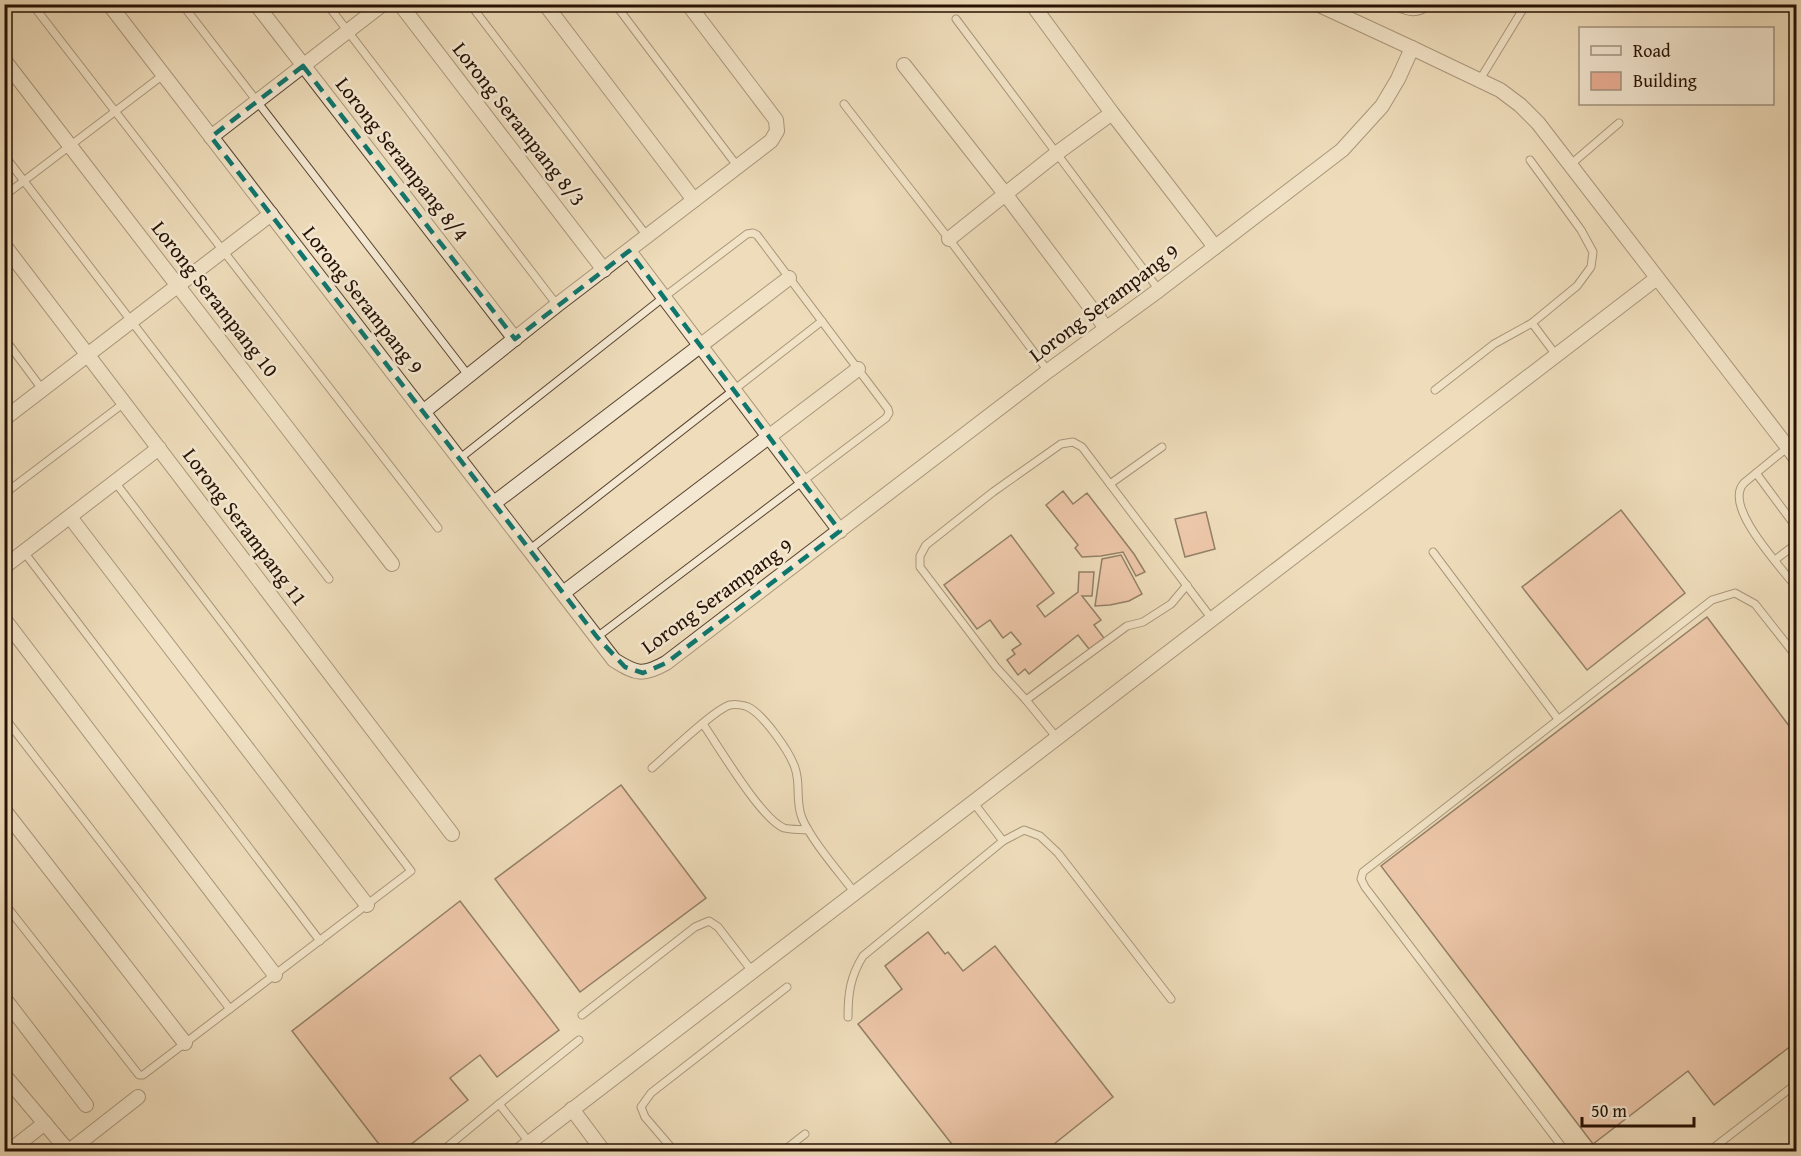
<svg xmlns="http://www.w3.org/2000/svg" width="1801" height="1156" viewBox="0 0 1801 1156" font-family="'Gentium Book Plus',serif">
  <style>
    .building { fill: #eaae94; stroke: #261103; stroke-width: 1.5 }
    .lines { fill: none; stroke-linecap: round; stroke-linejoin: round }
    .service-casing { stroke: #584431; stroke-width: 9 }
    .minor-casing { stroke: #584431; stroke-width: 16 }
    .service { stroke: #f4e8d2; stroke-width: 7 }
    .minor { stroke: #f4e8d2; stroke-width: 14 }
    .marked { fill: none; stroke: #0f766e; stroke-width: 4.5; stroke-dasharray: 12 8; stroke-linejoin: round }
    .labels { text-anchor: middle; stroke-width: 5; stroke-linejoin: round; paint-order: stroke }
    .street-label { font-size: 21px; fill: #261103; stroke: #f4e8d2 }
  </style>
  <rect width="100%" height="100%" fill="#eedcba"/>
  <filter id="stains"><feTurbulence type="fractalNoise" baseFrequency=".00333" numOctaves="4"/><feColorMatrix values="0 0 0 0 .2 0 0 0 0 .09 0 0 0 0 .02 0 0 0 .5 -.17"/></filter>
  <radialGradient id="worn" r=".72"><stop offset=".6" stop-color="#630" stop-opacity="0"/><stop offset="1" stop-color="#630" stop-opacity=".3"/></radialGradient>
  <!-- building -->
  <g class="building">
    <path d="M 1063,491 L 1073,504 L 1087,493 L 1134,554 L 1145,572 L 1136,576 L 1123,552 L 1101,556 L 1082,557 L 1075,548 L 1078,545 L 1046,505 Z"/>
    <path d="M 1621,510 L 1685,593 L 1587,670 L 1522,587 Z"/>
    <path d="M 1206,512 L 1215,549 L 1185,557 L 1175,519 Z"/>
    <path d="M 1011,535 L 1054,593 L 1037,606 L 1045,617 L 1078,592 L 1079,572 L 1094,572 L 1092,596 L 1082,596 L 1101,620 L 1094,625 L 1104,638 L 1089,649 L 1078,635 L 1029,674 L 1025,669 L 1018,675 L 1007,660 L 1015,654 L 1012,650 L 1021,644 L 1011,632 L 1003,638 L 990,620 L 977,629 L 944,585 Z"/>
    <path d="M 1121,555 L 1142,594 L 1129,601 L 1110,605 L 1095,606 L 1102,559 Z"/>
    <path d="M 1707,617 L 1796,735 L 1796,1042 L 1714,1105 L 1688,1071 L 1593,1144 L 1381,866 Z"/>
    <path d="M 621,785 L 706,898 L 580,992 L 495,879 Z"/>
    <path d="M 460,901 L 559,1030 L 497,1077 L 480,1055 L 450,1078 L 468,1100 L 401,1152 L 385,1152 L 292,1031 Z"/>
    <path d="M 928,932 L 945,954 L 948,952 L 963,971 L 995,946 L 1113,1097 L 1044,1152 L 958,1152 L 858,1024 L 902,989 L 885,966 Z"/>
  </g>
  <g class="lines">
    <defs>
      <g id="service">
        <path d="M 32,4 L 438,528"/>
        <path d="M 182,4 L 468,375"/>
        <path d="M 327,4 L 557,305"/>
        <path d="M 470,4 L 647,236"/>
        <path d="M 615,4 L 738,167"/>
        <path d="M 956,19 L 1159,290"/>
        <path d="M 1479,81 L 1526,4"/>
        <path d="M 844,104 L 949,239 L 1048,371"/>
        <path d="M 4,155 L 329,579"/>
        <path d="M 1530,160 L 1581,230 L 1593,252 L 1591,267 L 1577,286 L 1532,323 L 1556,355"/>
        <path d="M 1570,165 L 1619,123"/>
        <path d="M 4,196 L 163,75"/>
        <path d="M 4,338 L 42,389"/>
        <path d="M 1435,390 L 1494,344 L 1532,323"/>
        <path d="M 1788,447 L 1744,483 C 1722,506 1781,567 1796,587"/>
        <path d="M 459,459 L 664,297 L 747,234 L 753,233 L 757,235 L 888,409 L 889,413 L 886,418 L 597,637"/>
        <path d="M 1756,473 L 1796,527"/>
        <path d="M 1110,484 L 1162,447"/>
        <path d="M 4,494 L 124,403"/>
        <path d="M 529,550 L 822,321"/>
        <path d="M 24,552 L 320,941"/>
        <path d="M 1433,552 L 1558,719"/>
        <path d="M 1775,560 L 1796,544"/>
        <path d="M 1026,700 L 1127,626 L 1143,622 L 1171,604 L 1187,585"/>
        <path d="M 4,717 L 230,1009"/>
        <path d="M 703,724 C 719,747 761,819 784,828 C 791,830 801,829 808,830"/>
        <path d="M 1057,738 L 1026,700 L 996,667 L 920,567 L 920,556 L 926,545 L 993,492 L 1061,444 L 1073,442 L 1082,447 L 1212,619"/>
        <path d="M 652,768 C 666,756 716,708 730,705 C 735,704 744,705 748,707 C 763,714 790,752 795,768 C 801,784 795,801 802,818 C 811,840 839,872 855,893"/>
        <path d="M 1003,841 L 1024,830 L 1040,836 L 1058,853 L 1171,999"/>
        <path d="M 4,903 L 139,1075 L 143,1075 L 411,871 L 115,482"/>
        <path d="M 582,1015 L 695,927 L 709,921 L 718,927 L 752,971"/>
        <path d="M 848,1017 C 848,994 850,977 863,956 L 1003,841 L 973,802"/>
        <path d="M 529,1142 L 499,1104 L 579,1040"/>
        <path d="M 441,1152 L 499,1104"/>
        <path d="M 675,1152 L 645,1117 L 641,1107 L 651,1093 L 787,987"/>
        <path d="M 782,1152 L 805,1134"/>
        <path d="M 1566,1152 L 1365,887 L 1361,879 L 1363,872 L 1712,600 L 1735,593 L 1755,604 L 1796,656"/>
        <path d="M 1708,1152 L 1796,1084"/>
      </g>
      <g id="minor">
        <path d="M 109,4 L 614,660 C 636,674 643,676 666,663 L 1048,371 L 1159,290 L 1342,150 L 1382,106 L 1398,79 L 1412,48"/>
        <path d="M 256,4 L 515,339"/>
        <path d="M 400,4 L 604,270"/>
        <path d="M 545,4 L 694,200"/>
        <path d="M 1032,4 L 1112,113 L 1215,247"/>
        <path d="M 1317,4 L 1412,48 L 1500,90 L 1520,105 L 1538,123 L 1796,458"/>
        <path d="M 1399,4 C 1408,8 1416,11 1424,4"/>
        <path d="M 4,60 L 392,564"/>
        <path d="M 904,65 L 1006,195 L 1106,328"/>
        <path d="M 211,137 L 383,4"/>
        <path d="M 949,239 L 1057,153 L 1112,113"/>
        <path d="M 4,245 L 452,834"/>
        <path d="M 629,251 L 840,531"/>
        <path d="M 423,412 L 557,305 L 771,141 L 777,131 L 776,120 L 688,4"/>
        <path d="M 4,419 L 271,214"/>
        <path d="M 494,503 L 789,278"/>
        <path d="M 70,517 L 367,905"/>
        <path d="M 4,567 L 159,448"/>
        <path d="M 563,593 L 858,369"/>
        <path d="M 4,619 L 275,975"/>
        <path d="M 4,810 L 185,1043"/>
        <path d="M 4,998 L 86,1105"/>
        <path d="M 4,1075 L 69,1152"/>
        <path d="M 572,1109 L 604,1152"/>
        <path d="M 69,1151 L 138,1097"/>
        <path d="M 8,1152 L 45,1123"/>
        <path d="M 517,1152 L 1657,278"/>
      </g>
    </defs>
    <!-- service casing -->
    <use href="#service" class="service-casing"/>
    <!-- minor casing -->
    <use href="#minor" class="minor-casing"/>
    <!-- service -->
    <use href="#service" class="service"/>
    <!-- minor -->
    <use href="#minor" class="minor"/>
  </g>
  <!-- marked area -->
  <path d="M0 0H1801V1156H0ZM 303,66 L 515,339 L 629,251 L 840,531 L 666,663 L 643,673 L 625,667 L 597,637 L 211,137 Z" fill="#eedcba" fill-opacity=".55" fill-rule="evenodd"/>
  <path class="marked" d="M 303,66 L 515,339 L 629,251 L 840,531 L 666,663 L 643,673 L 625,667 L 597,637 L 211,137 Z"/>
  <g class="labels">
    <!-- street labels -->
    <g class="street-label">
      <text transform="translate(519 124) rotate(52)" y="7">Lorong Serampang 8/3</text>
      <text transform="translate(402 159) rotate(52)" y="7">Lorong Serampang 8/4</text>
      <text transform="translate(215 299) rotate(52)" y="7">Lorong Serampang 10</text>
      <text transform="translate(363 300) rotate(52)" y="7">Lorong Serampang 9</text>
      <text transform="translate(1104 303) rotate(-37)" y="7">Lorong Serampang 9</text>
      <text transform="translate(245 527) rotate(53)" y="7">Lorong Serampang 11</text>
      <text transform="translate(717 596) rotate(-36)" y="7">Lorong Serampang 9</text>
    </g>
  </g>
  <!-- margin -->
  <rect width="1801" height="1156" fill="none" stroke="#eedcba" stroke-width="24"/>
  <rect x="6" y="6" width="1789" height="1144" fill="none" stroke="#261103" stroke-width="3"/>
  <rect x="12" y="12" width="1777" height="1132" fill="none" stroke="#261103" stroke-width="1.5"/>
  <!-- legend -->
  <rect x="1579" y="27" width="195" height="78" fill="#f4e8d2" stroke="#a2927f" stroke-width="1.5"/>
  <rect x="1591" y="46" width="30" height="9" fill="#f4e8d2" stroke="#a2927f" stroke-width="1.5"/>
  <text x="1633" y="57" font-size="18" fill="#261103">Road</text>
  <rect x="1591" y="72" width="30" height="18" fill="#eaae94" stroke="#a2927f" stroke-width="1.5"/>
  <text x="1633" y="87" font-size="18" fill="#261103">Building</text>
  <!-- scale -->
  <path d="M1582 1117v9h112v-9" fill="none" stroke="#261103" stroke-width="3"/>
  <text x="1591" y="1117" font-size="18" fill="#261103" stroke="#f4e8d2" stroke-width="4.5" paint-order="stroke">50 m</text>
  <rect width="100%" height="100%" filter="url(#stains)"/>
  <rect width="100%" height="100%" fill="url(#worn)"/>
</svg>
